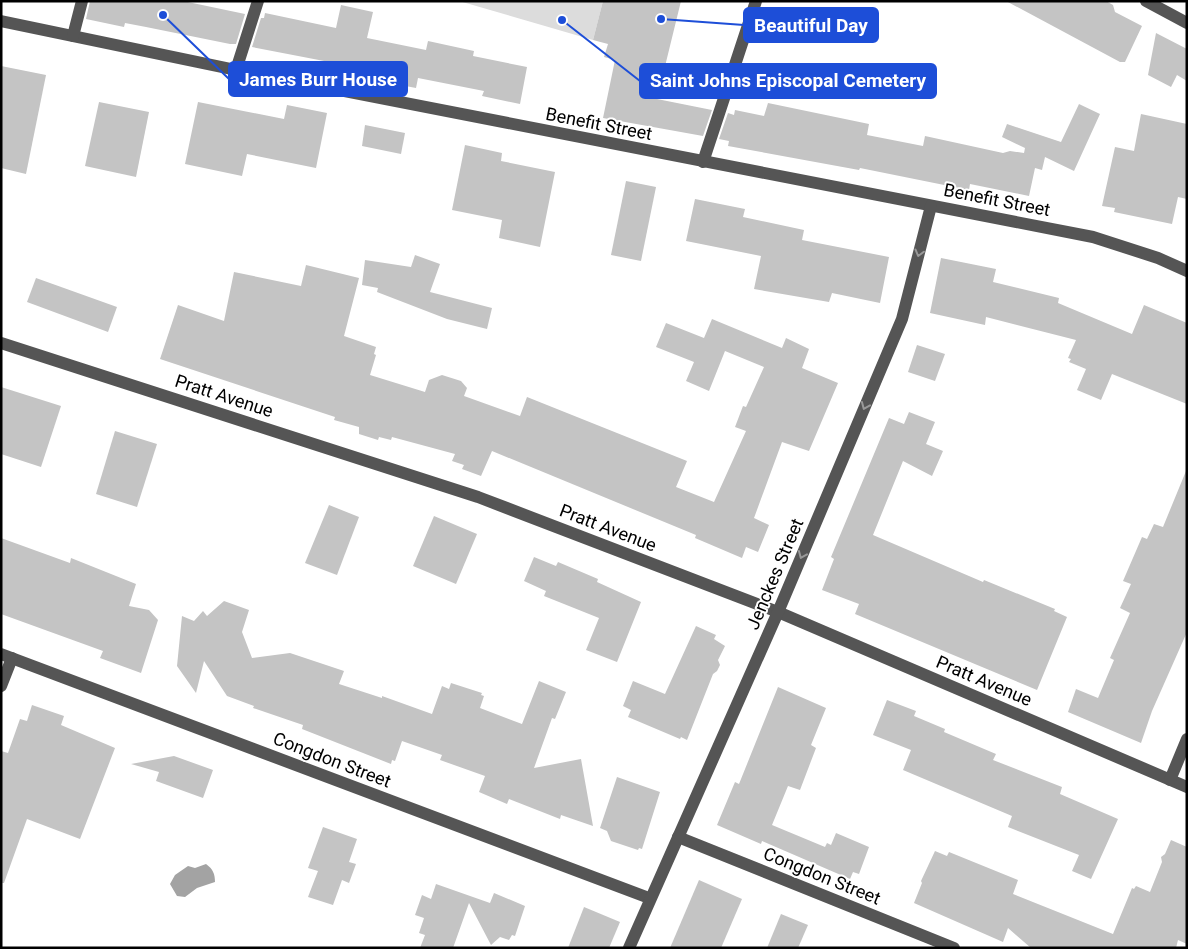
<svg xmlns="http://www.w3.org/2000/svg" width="1188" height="949" viewBox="0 0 1188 949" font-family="Roboto,sans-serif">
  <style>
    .green { fill: #dcdcdc }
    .water { fill: #a3a3a3 }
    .building { fill: #c4c4c4 }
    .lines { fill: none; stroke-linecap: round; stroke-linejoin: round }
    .minor { stroke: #555; stroke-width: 12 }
    .oneway { stroke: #999 }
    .labels { text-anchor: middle; stroke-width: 4; stroke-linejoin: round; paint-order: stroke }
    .street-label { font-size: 18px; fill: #000; stroke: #fff }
    .leader { fill: none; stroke: #1d4ed8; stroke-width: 2 }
    .callout-dot { fill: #1d4ed8; stroke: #fff; stroke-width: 2 }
    .callout { fill: #1d4ed8; stroke: #1d4ed8; stroke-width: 2 }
    .callout-label { font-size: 19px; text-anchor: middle; font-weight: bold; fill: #fff }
  </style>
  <rect width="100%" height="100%" fill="#fff"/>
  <!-- green -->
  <path class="green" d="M 459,1 L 603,1 L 593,40 Z"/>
  <!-- water -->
  <path class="water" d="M 206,864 C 213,869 215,874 215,882 L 197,888 L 185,897 L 177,896 L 170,884 L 175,875 L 188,866 L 195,868 Z"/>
  <!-- building -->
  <g class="building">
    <path d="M 90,1 L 183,1 L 245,14 L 236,44 L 230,44 L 146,27 L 125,23 L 124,27 L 86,19 Z"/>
    <path d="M 603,1 L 681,1 L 657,99 L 712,110 L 703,136 L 603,118 L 615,60 L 604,57 L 608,44 L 593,40 Z"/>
    <path d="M 1006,1 L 1106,1 L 1113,5 L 1115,12 L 1142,26 L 1125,62 L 1120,62 Z"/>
    <path d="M 341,5 L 373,12 L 367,38 L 426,50 L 428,41 L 474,51 L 473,56 L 527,67 L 520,104 L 482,96 L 484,91 L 418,78 L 416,88 L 374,80 L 376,71 L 252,47 L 261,18 L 264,18 L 265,13 L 336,28 Z"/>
    <path d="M 1156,33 L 1187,49 L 1187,81 L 1177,75 L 1171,87 L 1148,75 Z"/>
    <path d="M 1,66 L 46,75 L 26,174 L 1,168 Z"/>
    <path d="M 99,102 L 149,112 L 136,177 L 85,166 Z"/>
    <path d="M 198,102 L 284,119 L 287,105 L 327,113 L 316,168 L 247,154 L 242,176 L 185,164 Z"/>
    <path d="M 768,103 L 869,124 L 867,135 L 923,146 L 925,136 L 1003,153 L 1010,151 L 1024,153 L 1025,148 L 1002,137 L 1007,124 L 1061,142 L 1079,104 L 1100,114 L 1074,171 L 1045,157 L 1042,170 L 1035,168 L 1029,196 L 970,184 L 969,190 L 860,168 L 859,170 L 728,146 L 729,141 L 719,139 L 728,113 L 734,115 L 735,110 L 764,116 Z"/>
    <path d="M 1141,114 L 1187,124 L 1187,199 L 1178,197 L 1172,224 L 1114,212 L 1115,208 L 1102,206 L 1115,147 L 1134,151 Z"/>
    <path d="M 365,125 L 405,133 L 401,154 L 362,146 Z"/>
    <path d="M 465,145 L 502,153 L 501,161 L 555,172 L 540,247 L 499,238 L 502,220 L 452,210 Z"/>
    <path d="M 626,181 L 656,187 L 641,261 L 611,255 Z"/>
    <path d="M 695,199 L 745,209 L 743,217 L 804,230 L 802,240 L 889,257 L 880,303 L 832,293 L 829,302 L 754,289 L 761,256 L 686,241 Z"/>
    <path d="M 415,255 L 440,264 L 430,292 L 492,308 L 487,329 L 447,319 L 377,292 L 378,288 L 362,285 L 365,260 L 411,267 Z"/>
    <path d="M 941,258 L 996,269 L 993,282 L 1059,298 L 1058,303 L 1132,334 L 1144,305 L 1187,323 L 1187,404 L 1112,374 L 1101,400 L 1077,390 L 1086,369 L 1069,362 L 1071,359 L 1068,358 L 1076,340 L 986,317 L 985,325 L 930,313 Z"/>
    <path d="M 306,265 L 359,278 L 344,336 L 376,347 L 374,354 L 376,355 L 370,375 L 425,392 L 429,380 L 442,375 L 461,381 L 467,388 L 464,396 L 520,416 L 527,397 L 687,461 L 676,487 L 714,502 L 746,431 L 735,427 L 743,406 L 746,407 L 764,367 L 725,351 L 709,391 L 686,381 L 694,362 L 656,347 L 666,323 L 704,338 L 712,319 L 782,348 L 786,338 L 809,349 L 802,368 L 838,383 L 809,451 L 782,442 L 754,518 L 769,525 L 758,552 L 746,547 L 742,558 L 695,538 L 696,535 L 492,451 L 481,476 L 462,469 L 464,465 L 452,461 L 455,454 L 392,437 L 391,440 L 379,437 L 378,440 L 359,434 L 359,427 L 334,420 L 335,417 L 160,359 L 178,305 L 224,321 L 234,272 L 301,286 Z"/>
    <path d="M 36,278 L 117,307 L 108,332 L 27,302 Z"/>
    <path d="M 917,345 L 945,354 L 935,381 L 908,372 Z"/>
    <path d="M 1,387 L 61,406 L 41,467 L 1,454 Z"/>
    <path d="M 909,412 L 935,422 L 926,444 L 943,451 L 932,476 L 903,461 L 873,535 L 983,582 L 984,580 L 1055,609 L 1054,611 L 1067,617 L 1037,690 L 855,614 L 859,604 L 822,590 L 834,559 L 831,557 L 889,418 L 904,424 Z"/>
    <path d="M 115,431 L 157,444 L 137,507 L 96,494 Z"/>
    <path d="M 1186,471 L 1187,632 L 1152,711 L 1141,743 L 1068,712 L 1076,689 L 1098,698 L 1114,660 L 1110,658 L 1130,613 L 1120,608 L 1131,584 L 1123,581 L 1142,537 L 1147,539 L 1154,524 L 1163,527 Z"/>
    <path d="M 329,505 L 359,517 L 337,575 L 305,563 Z"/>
    <path d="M 434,516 L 477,534 L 456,584 L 413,566 Z"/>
    <path d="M 1,538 L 70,563 L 71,558 L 136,584 L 129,606 L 149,610 L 158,620 L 141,673 L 100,658 L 103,651 L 1,614 Z"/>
    <path d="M 534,557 L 556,566 L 558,562 L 598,579 L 597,582 L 641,602 L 617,662 L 586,650 L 599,618 L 544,596 L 546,591 L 524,581 Z"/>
    <path d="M 224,601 L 249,610 L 242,632 L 252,658 L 290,653 L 344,671 L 339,684 L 382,698 L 382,696 L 432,714 L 442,686 L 449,689 L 451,683 L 482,693 L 481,695 L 484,696 L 480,708 L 522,724 L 539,681 L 566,692 L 555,719 L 552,718 L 534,768 L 581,759 L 593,826 L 561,815 L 560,819 L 509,799 L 507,804 L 479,792 L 485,776 L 440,760 L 442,755 L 402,741 L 395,761 L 392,760 L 391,764 L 302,729 L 303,725 L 253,708 L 254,706 L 227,696 L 204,661 L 196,693 L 177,666 L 182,616 L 194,621 L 203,611 L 207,616 Z"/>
    <path d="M 696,626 L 716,635 L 714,639 L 725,646 L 718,660 L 720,665 L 717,671 L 713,674 L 687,740 L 681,737 L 680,739 L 628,717 L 631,710 L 623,706 L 633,681 L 665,694 Z"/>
    <path d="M 778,687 L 826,708 L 811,745 L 816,748 L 800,790 L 788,786 L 772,825 L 825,847 L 827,843 L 831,845 L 836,833 L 869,847 L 859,874 L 853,872 L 850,879 L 762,841 L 761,844 L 717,825 L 735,782 L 739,784 Z"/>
    <path d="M 887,700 L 916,711 L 914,716 L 945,729 L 944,732 L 996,754 L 993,760 L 1062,787 L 1060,794 L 1118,819 L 1091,879 L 1072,871 L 1079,855 L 1008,827 L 1012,816 L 903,770 L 911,750 L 873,735 Z"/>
    <path d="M 32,705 L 64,716 L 61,725 L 115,748 L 80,839 L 27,819 L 4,883 L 1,883 L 1,751 L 8,753 L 20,719 L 27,721 Z"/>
    <path d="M 174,756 L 213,770 L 203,798 L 156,781 L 159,772 L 131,764 Z"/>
    <path d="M 617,777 L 660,792 L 642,849 L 639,848 L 638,850 L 611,841 L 607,831 L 600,828 Z"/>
    <path d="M 323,827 L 357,839 L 349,862 L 356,864 L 349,883 L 342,880 L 333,905 L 308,897 L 318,871 L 308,868 Z"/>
    <path d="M 1171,840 L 1187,847 L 1187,944 L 1178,940 L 1176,948 L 1031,948 L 1008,928 L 1003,942 L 914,903 L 922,883 L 921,881 L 935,851 L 947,856 L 949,852 L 1018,880 L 1013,894 L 1113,934 L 1132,888 L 1134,889 L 1136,886 L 1150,892 L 1162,862 L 1161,857 L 1165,854 Z"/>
    <path d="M 699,880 L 742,899 L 721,948 L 670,948 Z"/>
    <path d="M 436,884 L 490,903 L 494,893 L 525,906 L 515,936 L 512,935 L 509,940 L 500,937 L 491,945 L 469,903 L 453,948 L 420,948 L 425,935 L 419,933 L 424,918 L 415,915 L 422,895 L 431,899 Z"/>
    <path d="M 584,907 L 620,922 L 609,948 L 568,948 Z"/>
    <path d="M 781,914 L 808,925 L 798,948 L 767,948 Z"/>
  </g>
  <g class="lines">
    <!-- minor -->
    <g class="minor">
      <path d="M 1146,1 L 1187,23"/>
      <path d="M 1,21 L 236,70 L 1093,237 L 1158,258 L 1187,271"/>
      <path d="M 73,36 L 82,1"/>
      <path d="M 236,70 L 258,1"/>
      <path d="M 703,162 L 756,1"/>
      <path d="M 1,343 L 478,497 L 778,612 L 1187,787"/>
      <path d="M 1,654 L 649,898"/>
      <path d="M 1,686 L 12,658"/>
      <path d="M 1170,780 L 1187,739"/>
      <path d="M 678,837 L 954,948"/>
      <path d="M 629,948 L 778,612 L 902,319 L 931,206"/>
    </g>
  </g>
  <!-- one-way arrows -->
  <defs><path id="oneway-chevron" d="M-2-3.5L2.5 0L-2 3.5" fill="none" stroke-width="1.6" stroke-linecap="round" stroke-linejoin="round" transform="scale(1.25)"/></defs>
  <g class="oneway">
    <use href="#oneway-chevron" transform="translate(919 253) rotate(105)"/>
    <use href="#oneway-chevron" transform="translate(865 406) rotate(113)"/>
    <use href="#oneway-chevron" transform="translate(802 555) rotate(113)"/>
  </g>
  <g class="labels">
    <!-- street labels -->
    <g class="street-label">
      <text transform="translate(599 124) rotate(11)" y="6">Benefit Street</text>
      <text transform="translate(997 200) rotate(11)" y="6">Benefit Street</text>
      <text transform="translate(224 396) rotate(18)" y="6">Pratt Avenue</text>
      <text transform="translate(608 528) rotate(21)" y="6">Pratt Avenue</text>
      <text transform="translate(775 574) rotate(-67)" y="6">Jenckes Street</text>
      <text transform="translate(984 681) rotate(23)" y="6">Pratt Avenue</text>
      <text transform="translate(332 760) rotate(21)" y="6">Congdon Street</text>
      <text transform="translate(822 876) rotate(22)" y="6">Congdon Street</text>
    </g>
  </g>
  <!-- callouts -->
  <path class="leader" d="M661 19L744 25M163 15L229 79M562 20L640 81"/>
  <g class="callout-dot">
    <circle cx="661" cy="19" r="5"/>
    <circle cx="163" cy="15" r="5"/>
    <circle cx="562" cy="20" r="5"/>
  </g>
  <g class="callout">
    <rect x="744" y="8" width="134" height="34" rx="5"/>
    <rect x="229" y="62" width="178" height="34" rx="5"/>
    <rect x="640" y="64" width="296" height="34" rx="5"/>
  </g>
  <g class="callout-label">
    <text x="811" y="32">Beautiful Day</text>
    <text x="318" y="86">James Burr House</text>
    <text x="788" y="87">Saint Johns Episcopal Cemetery</text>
  </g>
  <!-- border -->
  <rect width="1188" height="949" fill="none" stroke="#000000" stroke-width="5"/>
</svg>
